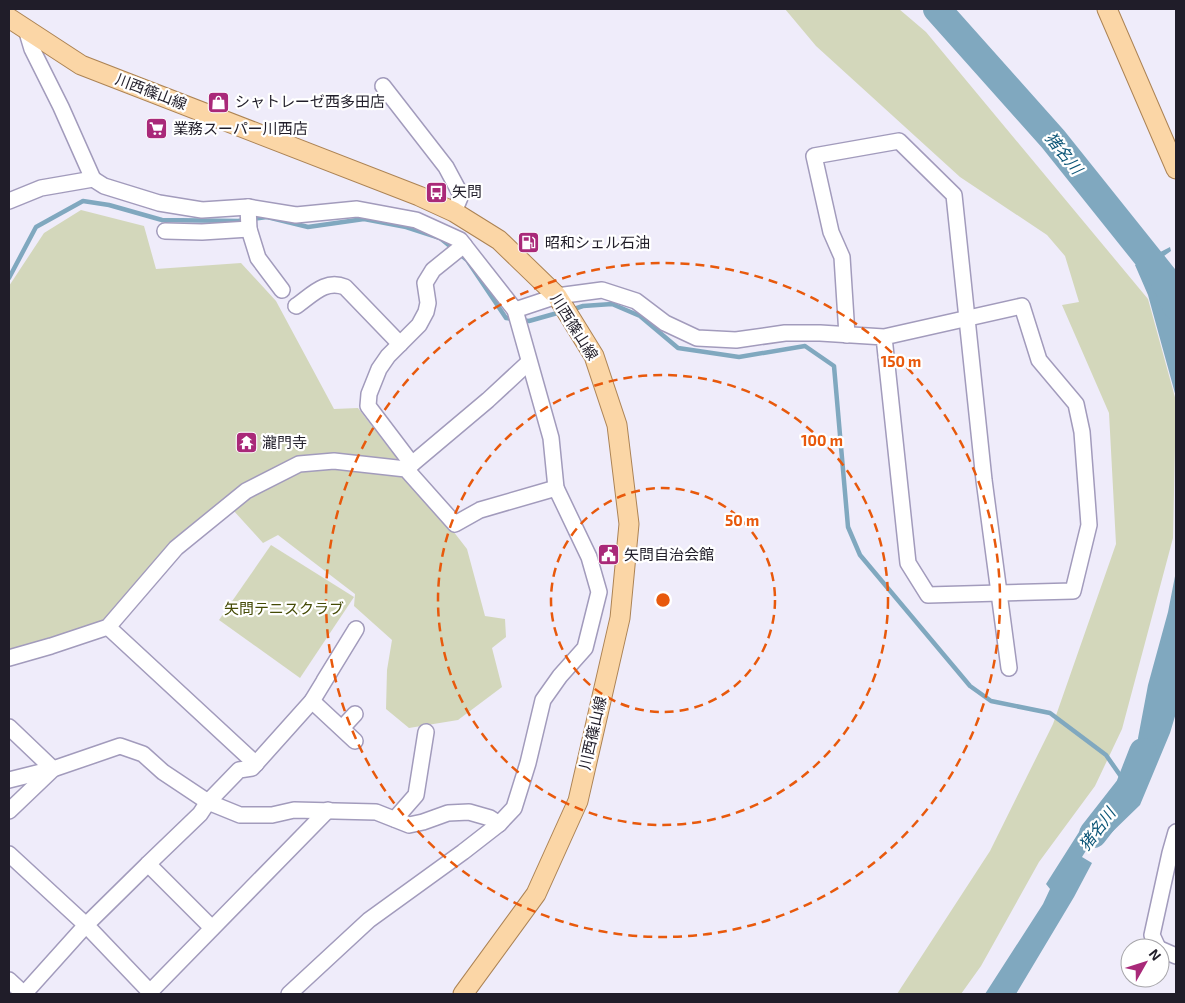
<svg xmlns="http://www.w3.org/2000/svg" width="1185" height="1003" viewBox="0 0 1185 1003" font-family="'Exo 2','Noto Sans JP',sans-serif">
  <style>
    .green { fill: #d3d7bb }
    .water { fill: #80a8bf }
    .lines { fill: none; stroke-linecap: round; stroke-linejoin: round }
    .stream { stroke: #80a8bf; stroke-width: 4.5 }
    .river { stroke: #80a8bf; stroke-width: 28 }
    .minor-casing { stroke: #a29bbc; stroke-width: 18 }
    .major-casing { stroke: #ac8354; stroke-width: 21 }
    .minor { stroke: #fff; stroke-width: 15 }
    .major { stroke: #fbd6a6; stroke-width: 19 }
    .ring { fill: none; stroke: #e8590c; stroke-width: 2.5; stroke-dasharray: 9 6 }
    .labels { text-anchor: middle; stroke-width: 4.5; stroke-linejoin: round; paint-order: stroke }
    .street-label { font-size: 15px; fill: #201d29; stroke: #fff }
    .poi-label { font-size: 15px; fill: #201d29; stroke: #fff; text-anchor: start }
    .park-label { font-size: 15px; fill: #444a05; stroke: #fff }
    .water-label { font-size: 16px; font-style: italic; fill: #0d5677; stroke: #fff }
    .centre { fill: #e8590c; stroke: #fff; stroke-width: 2.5 }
    .ring-label { font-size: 15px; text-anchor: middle; font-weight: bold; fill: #e8590c; stroke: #fff; stroke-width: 4.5; stroke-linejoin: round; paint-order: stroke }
  </style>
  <rect width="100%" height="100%" fill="#efecfa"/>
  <!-- green -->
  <g class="green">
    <path d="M 785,9 L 899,9 L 926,32 L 1148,299 L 1176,401 L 1173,538 L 1122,729 L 1095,786 L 1039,862 L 981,966 L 961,994 L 897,994 L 990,851 L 1053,724 L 1116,544 L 1109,413 L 1062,305 L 1079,302 L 1065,256 L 1047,235 L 960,177 L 816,46 Z"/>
    <path d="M 81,210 L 144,226 L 156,269 L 241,263 L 276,301 L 334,409 L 358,408 L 467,549 L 485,616 L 505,619 L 506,637 L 492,648 L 502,687 L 458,720 L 409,728 L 386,709 L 387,670 L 392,640 L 354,606 L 355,594 L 278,535 L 263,543 L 233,510 L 198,523 L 106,625 L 9,657 L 9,286 L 44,233 Z"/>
    <path d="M 271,545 L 354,597 L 300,678 L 219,620 Z"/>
  </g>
  <!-- water -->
  <g class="water">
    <path d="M 1170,247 L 1171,251 L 1164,256 L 1176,273 L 1174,276 L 1176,280 L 1176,397 L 1148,295 L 1135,265 Z"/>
    <path d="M 1176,571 L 1176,713 L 1170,733 L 1140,805 L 1106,838 L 1097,833 L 1082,857 L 1092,863 L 1074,897 L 1016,994 L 985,994 L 1043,904 L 1050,889 L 1046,884 L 1086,821 L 1105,809 L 1125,801 L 1139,750 L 1138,738 L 1148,685 L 1168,612 Z"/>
  </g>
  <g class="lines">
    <!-- stream -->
    <g class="stream">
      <path d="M 9,278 L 36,227 L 83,201 L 109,205 L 162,220 L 238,221 L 267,217 L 308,227 L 364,219 L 406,227 L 440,238 L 467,260 L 506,318 L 529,321 L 561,312"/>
      <path d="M 571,310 L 583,306 L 612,304 L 640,316 L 678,348 L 739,357 L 805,346 L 834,366 L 848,527 L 860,555 L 970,686 L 991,701 L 1050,713 L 1106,755 L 1129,788"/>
    </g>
    <!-- river -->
    <g class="river">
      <path d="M 937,9 L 1053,139 L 1165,279 L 1176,306"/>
      <path d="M 1093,834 L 1129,788 L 1143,752"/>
    </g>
    <defs>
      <g id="minor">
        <path d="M 26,29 L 32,49 L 61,107 L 93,179"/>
        <path d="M 383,86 L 446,167 L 461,195 L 454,212"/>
        <path d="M 9,201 L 41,188 L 93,179 L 104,186 L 159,203 L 202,210 L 248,207 L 296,215 L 357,209 L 416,220 L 460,240 L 515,310 L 551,438 L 556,488 L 589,557 L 599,592 L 585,648 L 560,676 L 543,700 L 528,763 L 514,808 L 499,824 L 463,852 L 369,920 L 289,994"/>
        <path d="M 248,207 L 249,229 L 258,258 L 282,290"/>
        <path d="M 165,231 L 202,232 L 249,229"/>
        <path d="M 296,306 C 312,295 325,279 345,287 L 400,344"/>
        <path d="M 515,310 L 557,296 L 602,290 L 636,301 L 665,323 L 697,338 L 736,340 L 785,333 L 820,333 L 884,337 L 1022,306 L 1039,360 L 1076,404 L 1082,432 L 1089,525 L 1073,591 L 928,595 L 908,563 L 884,337"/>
        <path d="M 847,335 L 842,257 L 831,232 L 814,156 L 899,141 L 954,195 L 984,480 L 1009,668"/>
        <path d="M 412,464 L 368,406 L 369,394 L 379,369 L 388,356 L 419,325 L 426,312 L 428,303 L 425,283 L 433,270 L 464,245"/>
        <path d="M 406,469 L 488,400 L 529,362"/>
        <path d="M 108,627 L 256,764"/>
        <path d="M 9,658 L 51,646 L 108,627 L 176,548 L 246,491 L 299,464 L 334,461 L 406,469 L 455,524 L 480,510 L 556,488"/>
        <path d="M 312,701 L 355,741"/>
        <path d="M 9,727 L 53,769 L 9,811"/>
        <path d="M 342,728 L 355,714"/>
        <path d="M 9,780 L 53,769 L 120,746 L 143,754 L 163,772 L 208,802 L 239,770 L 252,768 L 312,701 L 356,629 L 324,681"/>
        <path d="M 395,819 L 416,795 L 426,732"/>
        <path d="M 9,854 L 86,925 L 24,994"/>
        <path d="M 148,864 L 200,814 L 208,802 L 240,815 L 272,815 L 294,810 L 376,812 L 409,825 L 423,822 L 448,813 L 469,812 L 490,818 L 499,824"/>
        <path d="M 1158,948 L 1152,935 L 1170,853 L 1176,832"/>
        <path d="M 1160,949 L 1176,956"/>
        <path d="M 9,980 L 24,994"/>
        <path d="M 150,992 L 86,925 L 148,864 L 212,928"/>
        <path d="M 148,994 L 328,810"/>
      </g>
      <g id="major">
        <path d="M 1107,9 L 1176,169"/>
        <path d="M 9,18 L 81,65 L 419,196 L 454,212 L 499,240 L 557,296 L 594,356 L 617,425 L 629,524 L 620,618 L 578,801 L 536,894 L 463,994"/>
      </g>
    </defs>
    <!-- minor casing -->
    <use href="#minor" class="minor-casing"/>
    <!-- major casing -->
    <use href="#major" class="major-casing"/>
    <!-- minor -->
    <use href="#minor" class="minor"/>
    <!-- major -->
    <use href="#major" class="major"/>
  </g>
  <!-- distance rings -->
  <g class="ring">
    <circle cx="663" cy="600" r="112"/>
    <circle cx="663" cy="600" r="225"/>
    <circle cx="663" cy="600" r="337"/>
  </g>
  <!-- icons -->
  <defs>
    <symbol id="shop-square" viewBox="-11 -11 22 22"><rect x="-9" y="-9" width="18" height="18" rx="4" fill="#a92979" stroke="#fff"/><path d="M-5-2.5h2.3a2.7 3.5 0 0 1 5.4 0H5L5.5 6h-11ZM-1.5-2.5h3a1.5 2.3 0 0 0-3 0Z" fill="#fff"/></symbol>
    <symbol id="supermarket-square" viewBox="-11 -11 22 22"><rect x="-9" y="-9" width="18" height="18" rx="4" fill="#a92979" stroke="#fff"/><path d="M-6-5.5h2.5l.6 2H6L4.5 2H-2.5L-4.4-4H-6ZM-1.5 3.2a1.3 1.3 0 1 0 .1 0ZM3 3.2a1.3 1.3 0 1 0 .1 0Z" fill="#fff"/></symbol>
    <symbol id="bus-square" viewBox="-11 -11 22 22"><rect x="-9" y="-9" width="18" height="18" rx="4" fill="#a92979" stroke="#fff"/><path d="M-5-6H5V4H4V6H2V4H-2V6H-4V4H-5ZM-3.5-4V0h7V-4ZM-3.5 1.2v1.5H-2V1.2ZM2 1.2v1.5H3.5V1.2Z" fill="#fff"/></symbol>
    <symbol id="fuel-square" viewBox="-11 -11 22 22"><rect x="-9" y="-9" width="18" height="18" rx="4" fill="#a92979" stroke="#fff"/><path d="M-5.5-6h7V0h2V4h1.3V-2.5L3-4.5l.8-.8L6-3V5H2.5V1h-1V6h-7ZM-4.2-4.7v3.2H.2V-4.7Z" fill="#fff"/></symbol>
    <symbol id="temple-square" viewBox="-11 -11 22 22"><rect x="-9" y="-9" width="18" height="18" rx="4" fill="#a92979" stroke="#fff"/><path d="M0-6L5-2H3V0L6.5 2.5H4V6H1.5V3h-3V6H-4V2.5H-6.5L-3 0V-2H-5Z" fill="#fff"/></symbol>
    <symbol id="civic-square" viewBox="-11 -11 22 22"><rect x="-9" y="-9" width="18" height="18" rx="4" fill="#a92979" stroke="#fff"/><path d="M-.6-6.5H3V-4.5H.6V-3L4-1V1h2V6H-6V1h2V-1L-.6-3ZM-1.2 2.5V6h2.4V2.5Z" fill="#fff"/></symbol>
  </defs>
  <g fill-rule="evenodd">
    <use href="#shop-square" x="206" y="90" width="25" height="25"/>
    <use href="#supermarket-square" x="144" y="116" width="25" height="25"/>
    <use href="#bus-square" x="424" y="180" width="25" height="25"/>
    <use href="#fuel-square" x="516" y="230" width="25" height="25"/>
    <use href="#temple-square" x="234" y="430" width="25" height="25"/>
    <use href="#civic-square" x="596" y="542" width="25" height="25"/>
  </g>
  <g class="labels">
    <!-- street labels -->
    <g class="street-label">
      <text transform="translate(151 92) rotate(21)" y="5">川西篠山線</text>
      <text transform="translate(574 327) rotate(58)" y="5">川西篠山線</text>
      <text transform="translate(593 733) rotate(-77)" y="5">川西篠山線</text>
    </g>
    <!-- poi labels -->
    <g class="poi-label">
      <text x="235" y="107">シャトレーゼ西多田店</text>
      <text x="173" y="134">業務スーパー川西店</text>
      <text x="452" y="197">矢問</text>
      <text x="545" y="248">昭和シェル石油</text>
      <text x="262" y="448">瀧門寺</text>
      <text x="624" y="560">矢問自治会館</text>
    </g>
    <!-- park labels -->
    <g class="park-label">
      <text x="284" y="614">矢問テニスクラブ</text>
    </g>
    <!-- water labels -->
    <g class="water-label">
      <text transform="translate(1064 153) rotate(51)" y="6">猪名川</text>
      <text transform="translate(1097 829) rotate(-53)" y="6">猪名川</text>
    </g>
  </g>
  <circle cx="663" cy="600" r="8" class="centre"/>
  <g class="ring-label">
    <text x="901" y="367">150 m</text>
    <text x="822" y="446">100 m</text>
    <text x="742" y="526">50 m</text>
  </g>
  <!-- border -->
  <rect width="1185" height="1003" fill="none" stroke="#201d29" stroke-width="20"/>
  <!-- north arrow -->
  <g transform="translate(1145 963) rotate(51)"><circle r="24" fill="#ffffff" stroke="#a6a5a9"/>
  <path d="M0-4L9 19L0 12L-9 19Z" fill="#a92979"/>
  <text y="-8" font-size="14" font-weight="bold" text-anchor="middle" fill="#201d29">N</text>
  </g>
</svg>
